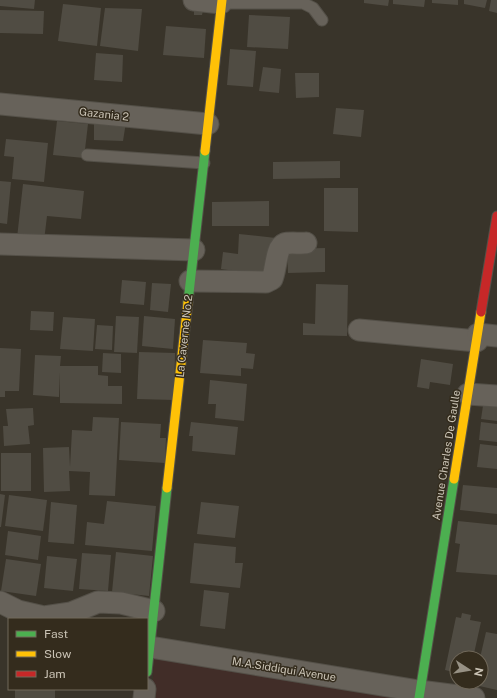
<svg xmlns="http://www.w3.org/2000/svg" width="497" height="698" viewBox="0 0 497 698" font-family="'Public Sans',sans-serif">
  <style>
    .green { fill: #412d28 }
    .building { fill: #504c43 }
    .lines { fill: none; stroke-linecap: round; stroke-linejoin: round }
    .lane-casing { stroke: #545048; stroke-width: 13 }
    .street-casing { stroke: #545048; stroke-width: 23 }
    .fast-casing { stroke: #545048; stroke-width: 11 }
    .slow-casing { stroke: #545048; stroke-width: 11 }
    .jam-casing { stroke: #545048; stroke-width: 11 }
    .lane { stroke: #67625a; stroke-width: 11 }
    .street { stroke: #67625a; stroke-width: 21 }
    .fast { stroke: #4caf50; stroke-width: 9 }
    .slow { stroke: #ffc107; stroke-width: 9 }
    .jam { stroke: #c62828; stroke-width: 9 }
    .labels { text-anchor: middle; stroke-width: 3; stroke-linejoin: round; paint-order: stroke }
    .street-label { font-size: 11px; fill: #cac3b5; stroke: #342c1d }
  </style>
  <rect width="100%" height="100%" fill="#39342a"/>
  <!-- green -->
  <path class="green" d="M 154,657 L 408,698 L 152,698 Z"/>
  <!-- building -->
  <g class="building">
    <path d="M 0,0 L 35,0 L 34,9 L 0,6 Z"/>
    <path d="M 364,0 L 389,0 L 388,6 L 364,3 Z"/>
    <path d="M 393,0 L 425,0 L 424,7 L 393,4 Z"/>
    <path d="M 432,0 L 458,0 L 458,5 L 432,3 Z"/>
    <path d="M 464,0 L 487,0 L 485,8 L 464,4 Z"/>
    <path d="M 491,0 L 497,0 L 497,13 L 489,11 Z"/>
    <path d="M 63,4 L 101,8 L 97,46 L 58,41 Z"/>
    <path d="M 204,6 L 202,15 L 194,15 L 194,7 Z"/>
    <path d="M 105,8 L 142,9 L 138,51 L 100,46 Z"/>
    <path d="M 0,10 L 44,11 L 43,34 L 0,33 Z"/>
    <path d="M 249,15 L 290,17 L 288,49 L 247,47 Z"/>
    <path d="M 166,26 L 206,29 L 204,58 L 163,55 Z"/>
    <path d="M 230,49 L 256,51 L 253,87 L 227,85 Z"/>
    <path d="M 96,53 L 123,55 L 122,82 L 94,80 Z"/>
    <path d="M 263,67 L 281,69 L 279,93 L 259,91 Z"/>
    <path d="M 295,73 L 319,73 L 319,97 L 296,98 Z"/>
    <path d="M 336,108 L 364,110 L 361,137 L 333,134 Z"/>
    <path d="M 94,120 L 126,122 L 123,141 L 94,140 Z"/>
    <path d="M 57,121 L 88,124 L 84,158 L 53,155 Z"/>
    <path d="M 6,139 L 48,143 L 44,182 L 12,179 L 14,157 L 4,156 Z"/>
    <path d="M 340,161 L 340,178 L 273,179 L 273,162 Z"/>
    <path d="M 0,181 L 11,182 L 7,224 L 0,223 Z"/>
    <path d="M 23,184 L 84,191 L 81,219 L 47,216 L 44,241 L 17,238 Z"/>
    <path d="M 324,188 L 358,188 L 358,232 L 324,231 Z"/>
    <path d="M 269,201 L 269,226 L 212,226 L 212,202 Z"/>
    <path d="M 239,234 L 276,238 L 271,276 L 221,269 L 223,252 L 238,254 Z"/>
    <path d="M 325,248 L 325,272 L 288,273 L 287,249 Z"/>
    <path d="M 122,280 L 146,282 L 144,305 L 120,303 Z"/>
    <path d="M 152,283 L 171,284 L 168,312 L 150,310 Z"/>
    <path d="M 316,284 L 348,285 L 347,336 L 303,335 L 303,323 L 315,324 Z"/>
    <path d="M 31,311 L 54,312 L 53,331 L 30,330 Z"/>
    <path d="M 116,316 L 139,317 L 137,353 L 114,352 Z"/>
    <path d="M 144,316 L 175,319 L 173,349 L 142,346 Z"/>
    <path d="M 63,317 L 95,319 L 93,351 L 60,349 Z"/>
    <path d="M 97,325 L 113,326 L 112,350 L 95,349 Z"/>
    <path d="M 203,340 L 247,343 L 246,353 L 255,354 L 253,369 L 241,368 L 241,376 L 200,373 Z"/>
    <path d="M 0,348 L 21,349 L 19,391 L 5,391 L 5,397 L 0,397 Z"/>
    <path d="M 139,352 L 175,353 L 174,400 L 137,399 Z"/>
    <path d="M 103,353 L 121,354 L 121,373 L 102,372 Z"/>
    <path d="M 35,355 L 61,356 L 60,366 L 98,366 L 98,375 L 108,376 L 108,386 L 122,386 L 122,404 L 60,403 L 60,372 L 59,397 L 33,395 Z"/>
    <path d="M 421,359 L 453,364 L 450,385 L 430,382 L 429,389 L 417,387 Z"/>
    <path d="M 210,380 L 247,384 L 244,421 L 215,418 L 216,404 L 208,404 Z"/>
    <path d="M 484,399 L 497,400 L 497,421 L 481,419 Z"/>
    <path d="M 33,408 L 34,425 L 28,426 L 30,444 L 4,446 L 3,426 L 8,426 L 6,409 Z"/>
    <path d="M 93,417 L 119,418 L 115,496 L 89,495 L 90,472 L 69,471 L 70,491 L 44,492 L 43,448 L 69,447 L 70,467 L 72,430 L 92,431 Z"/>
    <path d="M 121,422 L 161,424 L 160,438 L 166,438 L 165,463 L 119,460 Z"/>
    <path d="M 191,422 L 238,427 L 235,455 L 192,451 L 193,436 L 189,436 Z"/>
    <path d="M 481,422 L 497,424 L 497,442 L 479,440 Z"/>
    <path d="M 480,444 L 497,446 L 497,469 L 477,467 Z"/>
    <rect x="1" y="453" width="30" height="38"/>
    <path d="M 463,485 L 497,488 L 497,514 L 460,510 Z"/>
    <path d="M 0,494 L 5,495 L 1,527 L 0,527 Z"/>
    <path d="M 9,495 L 47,500 L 43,531 L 5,526 Z"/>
    <path d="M 107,501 L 156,506 L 152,551 L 85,545 L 87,522 L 104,524 Z"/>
    <path d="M 51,502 L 77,505 L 74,544 L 48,542 Z"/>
    <path d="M 201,502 L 239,506 L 235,538 L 197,534 Z"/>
    <path d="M 458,521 L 497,525 L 497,575 L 456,572 L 460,544 L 455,543 Z"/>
    <path d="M 8,531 L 41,536 L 38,560 L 5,555 Z"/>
    <path d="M 194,543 L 236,547 L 235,563 L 243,563 L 240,588 L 190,583 Z"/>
    <path d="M 116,552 L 153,556 L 149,596 L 112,592 Z"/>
    <path d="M 82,553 L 111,555 L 108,591 L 79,589 Z"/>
    <path d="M 47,556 L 77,559 L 73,591 L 44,588 Z"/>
    <path d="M 6,559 L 41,564 L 36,596 L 1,591 Z"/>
    <path d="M 204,590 L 229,593 L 225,629 L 200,626 Z"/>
    <path d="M 462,613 L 471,615 L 470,620 L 481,622 L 473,658 L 457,658 L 457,673 L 445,670 L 456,617 L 461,618 Z"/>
    <path d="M 486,632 L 497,634 L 497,690 L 475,685 L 475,682 L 481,682 L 480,658 Z"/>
    <path d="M 453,682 L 469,682 L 468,686 Z"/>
    <rect x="15" y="689" width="40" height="9"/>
  </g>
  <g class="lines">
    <defs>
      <g id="lane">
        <path d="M 221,3 L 303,3 L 313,8 L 322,20"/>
        <path d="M 87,155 L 204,163"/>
      </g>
      <g id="street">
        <path d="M 194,0 L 221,3"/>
        <path d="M 0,104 L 208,124"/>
        <path d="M 0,244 L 194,250"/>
        <path d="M 190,281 L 266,282 L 272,279 C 276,271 276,247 284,244 C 290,242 300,244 306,243"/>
        <path d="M 359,330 L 477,341"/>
        <path d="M 478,334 L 497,336"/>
        <path d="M 468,394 L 497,396"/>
        <path d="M 0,602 L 18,611 L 44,617 L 71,613 L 98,602 L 121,603 L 154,611"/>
        <path d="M 150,647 L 419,691 L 474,698"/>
        <path d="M 144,698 L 145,689"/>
      </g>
      <g id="fast">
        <path d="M 188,302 L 205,151"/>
        <path d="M 147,672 L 167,488"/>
        <path d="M 419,698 L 454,479"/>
      </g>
      <g id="slow">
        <path d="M 205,151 L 222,0"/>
        <path d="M 454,479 L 481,312"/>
        <path d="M 167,488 L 188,302"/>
      </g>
      <path id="jam" d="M 481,312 L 497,216"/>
    </defs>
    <!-- lane casing -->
    <use href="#lane" class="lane-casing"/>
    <!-- street casing -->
    <use href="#street" class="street-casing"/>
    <!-- fast casing -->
    <use href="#fast" class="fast-casing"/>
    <!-- slow casing -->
    <use href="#slow" class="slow-casing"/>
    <!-- jam casing -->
    <use href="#jam" class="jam-casing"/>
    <!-- lane -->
    <use href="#lane" class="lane"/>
    <!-- street -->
    <use href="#street" class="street"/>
    <!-- fast -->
    <use href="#fast" class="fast"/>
    <!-- slow -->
    <use href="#slow" class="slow"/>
    <!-- jam -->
    <use href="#jam" class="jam"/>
  </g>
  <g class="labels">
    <!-- street labels -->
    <g class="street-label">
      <text transform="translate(104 114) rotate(6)" y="4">Gazania 2</text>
      <text transform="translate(184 336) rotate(-84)" y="4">La Caverne No.2</text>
      <text transform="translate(446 455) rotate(-81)" y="4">Avenue Charles De Gaulle</text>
      <text transform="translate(284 669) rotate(9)" y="4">M.A.Siddiqui Avenue</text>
    </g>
  </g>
  <!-- legend -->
  <rect x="8" y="618" width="140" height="72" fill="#342c1d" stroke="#70685a"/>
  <rect x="16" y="631" width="20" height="6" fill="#4caf50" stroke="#70685a"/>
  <text x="44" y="638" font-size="12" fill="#cac3b5">Fast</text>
  <rect x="16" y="651" width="20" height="6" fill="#ffc107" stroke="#70685a"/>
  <text x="44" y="658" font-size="12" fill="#cac3b5">Slow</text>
  <rect x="16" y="671" width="20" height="6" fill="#c62828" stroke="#70685a"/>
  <text x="44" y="678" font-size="12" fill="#cac3b5">Jam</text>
  <!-- north arrow -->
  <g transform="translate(469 670) rotate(102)"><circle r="19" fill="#342c1d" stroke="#70685a"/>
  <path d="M0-3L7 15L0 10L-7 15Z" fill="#979184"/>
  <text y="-6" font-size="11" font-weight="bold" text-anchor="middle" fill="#cac3b5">N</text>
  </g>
</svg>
